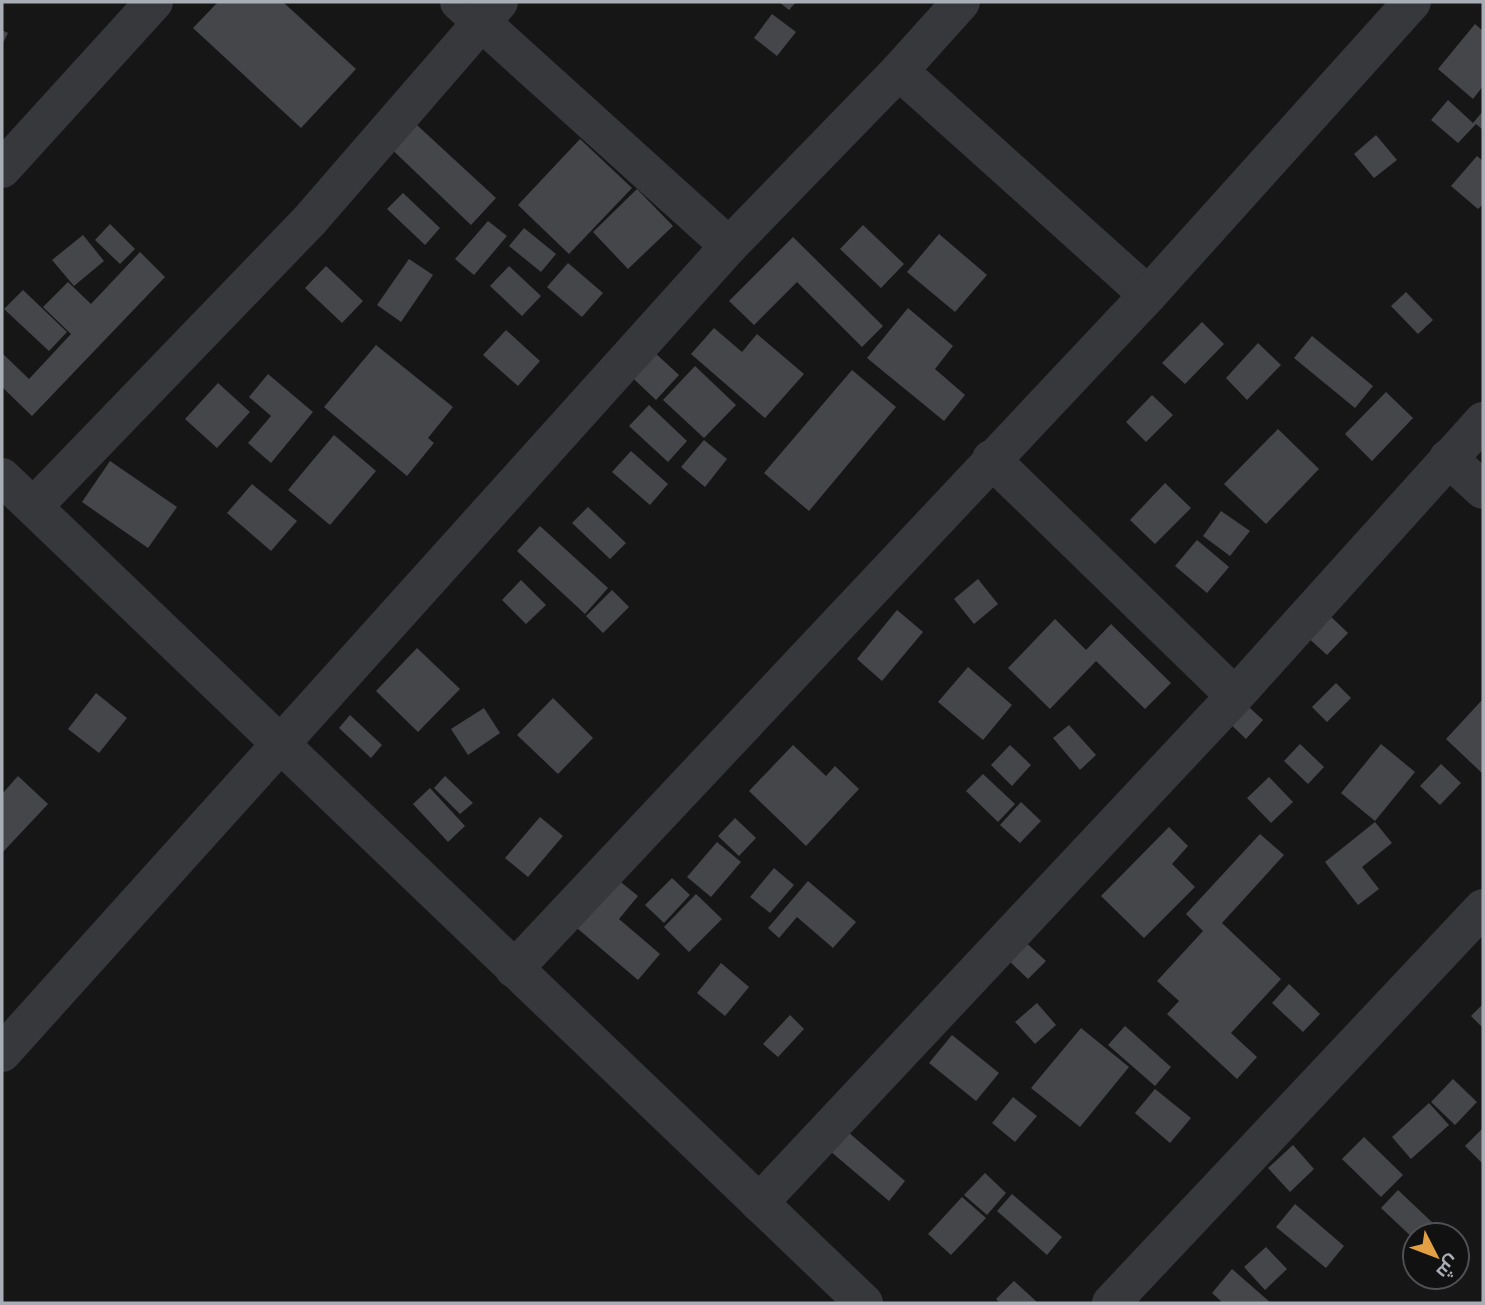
<svg xmlns="http://www.w3.org/2000/svg" width="1485" height="1305" viewBox="0 0 1485 1305" font-family="Raleway,Cairo,sans-serif">
  <style>
    .building { fill: #45464a }
    .lines { fill: none; stroke-linecap: round; stroke-linejoin: round }
    .minor { stroke: #37383c; stroke-width: 38 }
  </style>
  <rect width="100%" height="100%" fill="#161617"/>
  <!-- building -->
  <g class="building">
    <path d="M 218,2 L 283,2 L 356,69 L 301,128 L 193,28 Z"/>
    <path d="M 779,2 L 796,2 L 789,10 Z"/>
    <path d="M 772,14 L 796,32 L 777,56 L 754,38 Z"/>
    <path d="M 1475,24 L 1483,31 L 1483,86 L 1473,99 L 1438,69 Z"/>
    <path d="M 2,30 L 8,33 L 2,45 Z"/>
    <path d="M 1448,100 L 1473,123 L 1483,111 L 1483,130 L 1476,124 L 1458,143 L 1431,120 Z"/>
    <path d="M 405,114 L 496,198 L 471,225 L 381,139 Z"/>
    <path d="M 1376,135 L 1397,160 L 1374,178 L 1354,154 Z"/>
    <path d="M 580,139 L 632,188 L 569,254 L 518,205 Z"/>
    <path d="M 1477,156 L 1483,161 L 1483,204 L 1478,209 L 1451,186 Z"/>
    <path d="M 637,189 L 673,226 L 628,269 L 593,232 Z"/>
    <path d="M 403,193 L 440,228 L 425,245 L 387,209 Z"/>
    <path d="M 488,221 L 507,236 L 474,275 L 455,259 Z"/>
    <path d="M 110,224 L 135,249 L 120,264 L 95,240 Z"/>
    <path d="M 863,225 L 904,264 L 881,288 L 840,249 Z"/>
    <path d="M 524,228 L 556,254 L 541,272 L 509,246 Z"/>
    <path d="M 939,234 L 987,275 L 955,312 L 907,272 Z"/>
    <path d="M 83,235 L 104,261 L 74,286 L 52,260 Z"/>
    <path d="M 793,237 L 883,326 L 862,347 L 797,282 L 754,325 L 729,301 Z"/>
    <path d="M 140,252 L 165,277 L 32,416 L 2,387 L 2,353 L 29,379 L 71,334 L 43,307 L 68,282 L 91,304 Z"/>
    <path d="M 409,259 L 433,275 L 401,322 L 377,305 Z"/>
    <path d="M 568,263 L 603,293 L 582,317 L 547,287 Z"/>
    <path d="M 326,266 L 363,301 L 342,323 L 305,288 Z"/>
    <path d="M 509,266 L 541,296 L 522,316 L 490,286 Z"/>
    <path d="M 23,290 L 67,332 L 49,351 L 4,309 Z"/>
    <path d="M 1406,292 L 1433,320 L 1418,334 L 1391,306 Z"/>
    <path d="M 908,308 L 953,346 L 935,369 L 965,395 L 944,421 L 867,358 Z"/>
    <path d="M 1202,322 L 1224,344 L 1185,384 L 1162,363 Z"/>
    <path d="M 714,328 L 742,352 L 757,334 L 804,374 L 765,418 L 691,354 Z"/>
    <path d="M 506,330 L 540,361 L 518,386 L 483,355 Z"/>
    <path d="M 1312,336 L 1373,386 L 1355,408 L 1294,358 Z"/>
    <path d="M 641,340 L 679,375 L 656,400 L 619,365 Z"/>
    <path d="M 1258,343 L 1281,365 L 1247,400 L 1226,378 Z"/>
    <path d="M 376,345 L 453,407 L 428,438 L 434,443 L 407,476 L 324,407 Z"/>
    <path d="M 695,366 L 736,405 L 704,438 L 663,400 Z"/>
    <path d="M 852,370 L 896,407 L 809,511 L 764,473 Z"/>
    <path d="M 268,374 L 313,412 L 271,463 L 248,443 L 271,416 L 249,397 Z"/>
    <path d="M 218,383 L 250,412 L 217,448 L 185,419 Z"/>
    <path d="M 1386,392 L 1413,418 L 1372,461 L 1345,434 Z"/>
    <path d="M 1152,395 L 1173,415 L 1146,442 L 1126,422 Z"/>
    <path d="M 649,405 L 687,441 L 668,462 L 629,426 Z"/>
    <path d="M 1278,429 L 1319,469 L 1266,524 L 1224,484 Z"/>
    <path d="M 334,435 L 376,471 L 330,525 L 288,490 Z"/>
    <path d="M 704,440 L 727,459 L 705,487 L 681,467 Z"/>
    <path d="M 631,451 L 668,484 L 650,505 L 612,472 Z"/>
    <path d="M 110,461 L 177,507 L 148,548 L 82,502 Z"/>
    <path d="M 1165,483 L 1191,508 L 1155,544 L 1130,520 Z"/>
    <path d="M 252,484 L 297,521 L 271,551 L 227,513 Z"/>
    <path d="M 588,507 L 626,543 L 610,559 L 572,523 Z"/>
    <path d="M 1221,511 L 1250,531 L 1230,556 L 1203,536 Z"/>
    <path d="M 540,526 L 608,588 L 585,614 L 517,551 Z"/>
    <path d="M 1197,540 L 1229,567 L 1207,593 L 1175,566 Z"/>
    <path d="M 978,579 L 998,604 L 974,624 L 954,599 Z"/>
    <path d="M 521,580 L 546,605 L 526,624 L 502,600 Z"/>
    <path d="M 612,590 L 629,607 L 603,633 L 586,616 Z"/>
    <path d="M 897,610 L 923,632 L 882,681 L 857,659 Z"/>
    <path d="M 1327,613 L 1348,633 L 1327,655 L 1305,635 Z"/>
    <path d="M 1055,619 L 1086,650 L 1111,624 L 1171,683 L 1145,709 L 1096,661 L 1050,709 L 1008,668 Z"/>
    <path d="M 417,648 L 460,689 L 418,732 L 376,691 Z"/>
    <path d="M 968,667 L 1012,705 L 983,740 L 938,702 Z"/>
    <path d="M 1336,683 L 1351,698 L 1327,722 L 1312,707 Z"/>
    <path d="M 96,693 L 127,718 L 99,753 L 68,729 Z"/>
    <path d="M 553,698 L 593,738 L 558,774 L 517,735 Z"/>
    <path d="M 1240,699 L 1263,720 L 1246,739 L 1223,717 Z"/>
    <path d="M 1483,699 L 1482,744 L 1483,774 L 1446,739 Z"/>
    <path d="M 484,708 L 500,733 L 468,755 L 451,729 Z"/>
    <path d="M 350,715 L 382,745 L 371,758 L 339,728 Z"/>
    <path d="M 1069,725 L 1096,755 L 1080,770 L 1053,738 Z"/>
    <path d="M 1300,744 L 1324,767 L 1308,784 L 1284,761 Z"/>
    <path d="M 1381,744 L 1415,772 L 1375,821 L 1341,793 Z"/>
    <path d="M 793,745 L 826,776 L 835,766 L 859,789 L 806,846 L 749,791 Z"/>
    <path d="M 1010,745 L 1031,765 L 1012,786 L 991,765 Z"/>
    <path d="M 1441,764 L 1461,783 L 1440,805 L 1420,786 Z"/>
    <path d="M 983,774 L 1015,804 L 998,822 L 966,791 Z"/>
    <path d="M 18,776 L 48,804 L 2,853 L 2,794 Z"/>
    <path d="M 445,776 L 473,803 L 460,814 L 434,788 Z"/>
    <path d="M 1269,777 L 1293,802 L 1271,823 L 1247,798 Z"/>
    <path d="M 430,788 L 465,826 L 448,842 L 413,804 Z"/>
    <path d="M 1021,802 L 1041,821 L 1020,843 L 1000,825 Z"/>
    <path d="M 540,817 L 563,836 L 528,877 L 505,858 Z"/>
    <path d="M 735,818 L 756,838 L 739,856 L 718,836 Z"/>
    <path d="M 1375,822 L 1392,843 L 1362,867 L 1379,889 L 1358,905 L 1325,862 Z"/>
    <path d="M 1169,827 L 1188,846 L 1172,864 L 1195,887 L 1144,938 L 1101,896 Z"/>
    <path d="M 1260,834 L 1284,855 L 1222,923 L 1281,979 L 1231,1033 L 1257,1057 L 1237,1079 L 1167,1014 L 1179,1001 L 1157,981 L 1203,931 L 1186,914 Z"/>
    <path d="M 717,842 L 741,862 L 711,897 L 687,877 Z"/>
    <path d="M 774,868 L 794,885 L 770,913 L 750,897 Z"/>
    <path d="M 612,875 L 638,896 L 619,919 L 660,954 L 638,980 L 571,923 Z"/>
    <path d="M 672,878 L 690,895 L 664,923 L 645,905 Z"/>
    <path d="M 808,881 L 856,922 L 833,948 L 797,917 L 779,938 L 768,928 Z"/>
    <path d="M 696,894 L 722,919 L 689,952 L 664,927 Z"/>
    <path d="M 1021,938 L 1046,961 L 1028,979 L 1004,956 Z"/>
    <path d="M 721,963 L 749,987 L 725,1016 L 697,993 Z"/>
    <path d="M 1289,984 L 1320,1014 L 1303,1032 L 1272,1003 Z"/>
    <path d="M 1037,1003 L 1056,1025 L 1035,1044 L 1015,1022 Z"/>
    <path d="M 1483,1004 L 1483,1028 L 1471,1016 Z"/>
    <path d="M 790,1015 L 804,1029 L 778,1057 L 763,1044 Z"/>
    <path d="M 1125,1026 L 1171,1067 L 1155,1086 L 1108,1045 Z"/>
    <path d="M 1081,1028 L 1129,1067 L 1080,1127 L 1031,1088 Z"/>
    <path d="M 952,1035 L 999,1073 L 976,1101 L 929,1063 Z"/>
    <path d="M 1453,1079 L 1477,1102 L 1455,1125 L 1431,1102 Z"/>
    <path d="M 1155,1089 L 1191,1118 L 1170,1143 L 1135,1113 Z"/>
    <path d="M 1013,1097 L 1037,1116 L 1015,1142 L 992,1123 Z"/>
    <path d="M 1429,1103 L 1449,1125 L 1411,1159 L 1392,1137 Z"/>
    <path d="M 1483,1128 L 1483,1164 L 1465,1146 Z"/>
    <path d="M 848,1132 L 905,1181 L 889,1201 L 830,1151 Z"/>
    <path d="M 1364,1137 L 1403,1175 L 1381,1197 L 1342,1159 Z"/>
    <path d="M 1293,1145 L 1314,1169 L 1290,1192 L 1268,1168 Z"/>
    <path d="M 985,1173 L 1006,1193 L 987,1215 L 964,1195 Z"/>
    <path d="M 1398,1190 L 1434,1224 L 1425,1235 L 1415,1235 L 1415,1240 L 1381,1208 Z"/>
    <path d="M 1012,1194 L 1062,1237 L 1047,1255 L 997,1211 Z"/>
    <path d="M 962,1197 L 986,1218 L 951,1255 L 928,1234 Z"/>
    <path d="M 1295,1204 L 1344,1246 L 1326,1268 L 1276,1227 Z"/>
    <path d="M 1266,1247 L 1287,1269 L 1265,1290 L 1244,1267 Z"/>
    <path d="M 1232,1269 L 1271,1303 L 1223,1303 L 1212,1293 Z"/>
    <path d="M 1014,1281 L 1038,1303 L 1000,1303 L 996,1299 Z"/>
  </g>
  <g class="lines">
    <!-- minor -->
    <g class="minor">
      <path d="M 459,2 L 729,246"/>
      <path d="M 899,71 L 1148,295"/>
      <path d="M 2,169 L 154,2"/>
      <path d="M 1448,458 L 1483,490"/>
      <path d="M 991,459 L 1235,696"/>
      <path d="M 2,477 L 864,1303"/>
      <path d="M 34,506 L 310,220 L 499,2"/>
      <path d="M 514,969 L 1148,295 L 1412,2"/>
      <path d="M 2,1053 L 729,246 L 899,71 L 961,2"/>
      <path d="M 759,1203 L 1235,696 L 1483,421"/>
      <path d="M 1111,1303 L 1483,908"/>
    </g>
  </g>
  <!-- border -->
  <rect width="1485" height="1305" fill="none" stroke="#a9aeb6" stroke-width="7"/>
  <!-- north arrow -->
  <g transform="translate(1436 1256) rotate(132)"><circle r="33" fill="#111112" stroke="#4e5054" stroke-width="2"/>
  <path d="M0-5L12 26L0 18L-12 26Z" fill="#e29f43"/>
  <text y="-10" font-size="19" font-weight="bold" text-anchor="middle" fill="#a9aeb6">ش</text>
  </g>
</svg>
